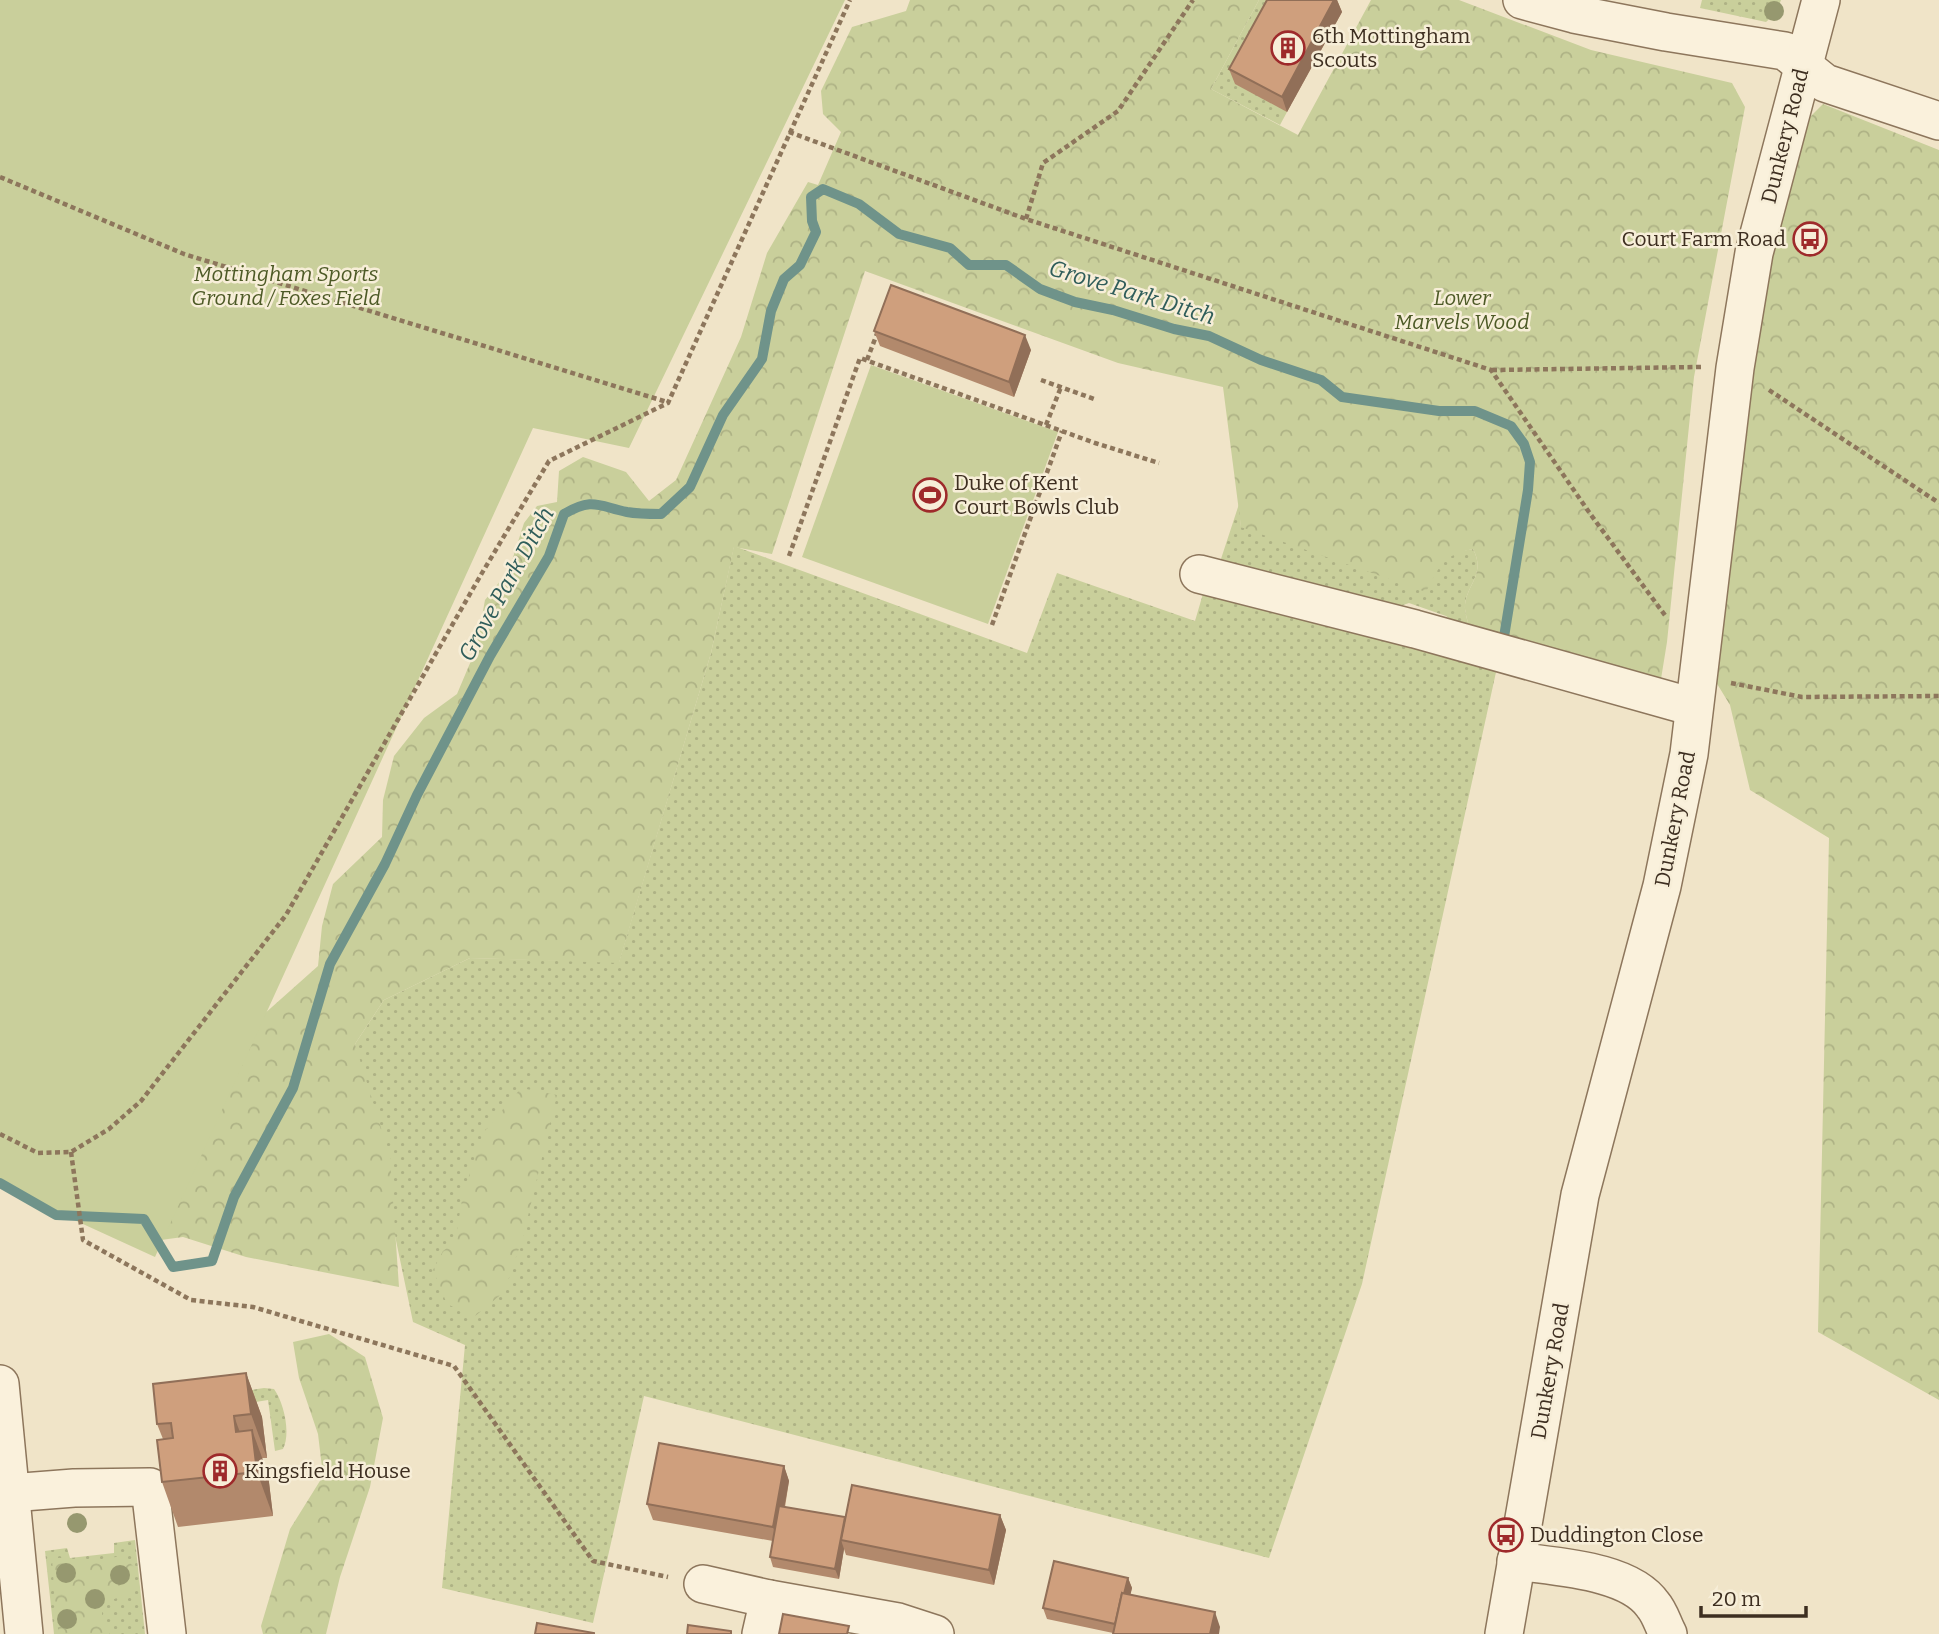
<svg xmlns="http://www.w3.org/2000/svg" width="1939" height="1634" viewBox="0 0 1939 1634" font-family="Bitter,serif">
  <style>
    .grass { fill: url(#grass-dots) }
    .forest { fill: url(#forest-crowns) }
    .park { fill: #c9cf9b }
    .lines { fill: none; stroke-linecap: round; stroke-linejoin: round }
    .stream { stroke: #6f938a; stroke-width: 10 }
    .minor-casing { stroke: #8d765c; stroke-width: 40 }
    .path { stroke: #8d765c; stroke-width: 4.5; stroke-dasharray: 5 3.5; stroke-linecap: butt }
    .minor { stroke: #faf1dc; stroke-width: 37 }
    .tree { fill: #96986f }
    .wall { fill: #b2896c }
    .shaded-wall { fill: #916f58 }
    .building { fill: #cf9f7d; stroke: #916f58; stroke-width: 2 }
    .labels { text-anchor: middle; stroke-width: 5; stroke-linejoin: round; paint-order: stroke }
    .poi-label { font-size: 21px; fill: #3d2e20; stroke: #f7eed8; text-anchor: start }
    .street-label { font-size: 21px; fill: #3d2e20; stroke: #f7eed8 }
    .park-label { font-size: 21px; font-style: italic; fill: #4d5a26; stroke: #f7eed8 }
    .water-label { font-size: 23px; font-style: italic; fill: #2f5d5a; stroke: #f7eed8 }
  </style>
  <defs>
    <pattern id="grass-dots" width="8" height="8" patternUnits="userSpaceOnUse" patternTransform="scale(1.75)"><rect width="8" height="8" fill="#c9cf9b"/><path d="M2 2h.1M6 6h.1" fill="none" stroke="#aeb285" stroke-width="1.8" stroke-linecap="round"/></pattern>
    <pattern id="forest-crowns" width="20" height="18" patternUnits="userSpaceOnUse" patternTransform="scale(1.75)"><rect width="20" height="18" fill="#c9cf9b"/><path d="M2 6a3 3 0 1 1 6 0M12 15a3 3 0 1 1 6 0" fill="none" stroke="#aeb285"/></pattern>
  </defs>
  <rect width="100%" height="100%" fill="#f0e4c8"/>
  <!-- grass -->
  <g class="grass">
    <path d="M 1259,0 L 1281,0 L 1287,112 L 1280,125 L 1211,89 Z"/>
    <path d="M 1702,0 L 1781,0 L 1776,13 L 1766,22 L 1700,8 Z"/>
    <path d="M 1239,504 L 1241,527 L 1443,560 L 1456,552 L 1473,549 C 1487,575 1464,586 1465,609 C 1466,618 1470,628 1472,636 L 1446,616 L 1409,603 L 1385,611 L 1219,565 Z"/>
    <path d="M 734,546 L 1027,653 L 1057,573 L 1195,621 L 1205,587 L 1498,663 L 1362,1284 L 1269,1558 L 644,1396 L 593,1623 L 442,1588 L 465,1345 L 413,1322 L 355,1044 L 384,1000 L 470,958 L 619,962 L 711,653 Z"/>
    <path d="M 264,1388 L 274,1389 C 284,1403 291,1433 283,1449 L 275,1451 L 268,1400 L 210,1409 L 207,1397 Z"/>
    <path d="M 135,1540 L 145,1634 L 54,1634 L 45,1551 L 67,1548 L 70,1558 L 114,1553 L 114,1543 Z"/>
  </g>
  <!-- forest -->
  <g class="forest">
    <path d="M 910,0 L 1259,0 L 1211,89 L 1298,135 L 1371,0 L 1459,0 L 1591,50 L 1732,83 L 1745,107 L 1694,377 L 1667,642 L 1661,679 L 1648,683 L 1472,636 C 1470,628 1466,618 1465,609 C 1464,586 1487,575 1473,549 C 1442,555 1440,566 1426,592 L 1241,527 L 1223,387 L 1118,363 L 865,271 L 772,554 L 734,547 L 711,653 L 619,963 L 470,958 L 384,1000 L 355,1044 L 390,1157 L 399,1287 L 246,1257 L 183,1237 L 146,1242 L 217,1056 L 318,966 L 322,926 L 333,884 L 382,837 L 383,800 L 394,756 L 424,718 L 457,694 L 476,649 L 485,600 L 509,570 L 524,523 L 537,506 L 557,502 L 559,471 L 583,457 L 626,472 L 649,501 L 676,480 L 741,337 L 767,253 L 808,182 L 818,185 L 841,132 L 823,114 L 821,91 L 852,27 L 906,11 Z"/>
    <path d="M 1823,104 L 1939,150 L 1939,1400 L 1818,1332 L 1829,838 L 1750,790 L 1730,705 L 1708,669 L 1738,409 L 1778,221 L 1805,122 Z"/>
    <path d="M 521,1088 L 557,1095 L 523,1237 L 504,1292 L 474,1317 L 447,1304 L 433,1270 L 443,1251 L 455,1242 L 463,1194 L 483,1133 Z"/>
    <path d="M 329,1334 L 365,1357 L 383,1418 L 370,1487 L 340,1577 L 326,1634 L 263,1634 L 261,1626 L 290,1529 L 323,1476 L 318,1434 L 299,1378 L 293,1342 Z"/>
    <path d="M 123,1556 L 134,1567 L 134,1591 L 102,1604 L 102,1625 L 110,1634 L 59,1634 L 56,1618 L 52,1558 L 63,1558 L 73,1563 Z"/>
  </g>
  <!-- park -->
  <g class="park">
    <path d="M 0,0 L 845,0 L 629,448 L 533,428 L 155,1257 L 0,1186 Z"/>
    <path d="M 871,365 L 1058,432 L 988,624 L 802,557 Z"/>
  </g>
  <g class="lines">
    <!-- stream -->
    <path class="stream" d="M 0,1183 L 56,1215 L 144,1219 L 173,1267 L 212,1261 L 234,1197 L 293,1088 L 330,964 L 385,864 L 417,795 L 490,656 L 549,556 L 564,514 C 593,497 598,506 627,512 C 638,514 650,514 661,514 L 690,487 L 723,415 L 762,359 L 771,311 L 784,279 L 800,265 L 816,232 L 812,221 L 811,197 L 823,189 L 859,204 L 899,234 L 950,248 L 969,265 L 1006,265 L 1040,289 L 1075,302 L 1113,310 L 1174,329 L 1209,336 L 1261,360 L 1321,380 L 1342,397 L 1439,411 L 1475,411 L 1511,426 L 1524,444 L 1530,462 L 1528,490 L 1503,643"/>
    <defs>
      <g id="minor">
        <path d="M 1522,0 L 1574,14 L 1666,32 L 1785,51 L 1825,83 L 1939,121"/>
        <path d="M 1199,574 L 1415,629 L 1693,707"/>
        <path d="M 0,1384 L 24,1634"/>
        <path d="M 10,1493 L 74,1488 L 150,1487 L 167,1634"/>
        <path d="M 1516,1561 C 1556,1567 1629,1570 1653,1605 C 1660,1613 1663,1625 1668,1634"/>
        <path d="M 703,1584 L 769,1599"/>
        <path d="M 761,1634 L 769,1599 L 898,1622 L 935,1634"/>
        <path d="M 1504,1634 L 1580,1195 L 1662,886 L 1689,754 L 1735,368 L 1754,253 L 1821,0"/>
      </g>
    </defs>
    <!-- minor casing -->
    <use href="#minor" class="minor-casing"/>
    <!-- path -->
    <g class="path">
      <path d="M 789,132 L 1026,219 L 1491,370 L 1591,515 L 1667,618"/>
      <path d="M 0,177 L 184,254 L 667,402"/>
      <path d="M 1026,219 L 1043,163 L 1118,111 L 1193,0"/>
      <path d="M 867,360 L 878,331"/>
      <path d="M 1492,370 L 1701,367"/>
      <path d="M 1041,380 L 1097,400"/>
      <path d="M 1769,390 L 1939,503"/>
      <path d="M 1046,425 L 1061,387"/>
      <path d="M 789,556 L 860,358 L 1095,443 L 1159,463"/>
      <path d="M 992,625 L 1062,431"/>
      <path d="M 1731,683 L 1802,697 L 1939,696"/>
      <path d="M 0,1134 L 38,1153 L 71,1152 L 109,1129 L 141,1101 L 286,915 L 482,573 L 549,461 L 668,403 L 850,0"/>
      <path d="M 71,1152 L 83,1240 L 191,1300 L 253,1307 L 454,1366 L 593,1561 L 668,1577"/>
    </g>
    <!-- minor -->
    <use href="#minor" class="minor"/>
  </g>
  <!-- trees -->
  <g class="tree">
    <circle cx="1774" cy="11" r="10"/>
    <circle cx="77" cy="1523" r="10"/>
    <circle cx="66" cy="1573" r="10"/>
    <circle cx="120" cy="1575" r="10"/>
    <circle cx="95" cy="1599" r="10"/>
    <circle cx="67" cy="1619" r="10"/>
  </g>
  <!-- wall -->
  <g class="wall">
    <path d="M 1267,0 L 1337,0 L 1342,12 L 1287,112 L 1235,84 L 1229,69 Z"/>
    <path d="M 874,331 L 1031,350 L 1014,397 L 880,346 Z"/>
    <path d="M 246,1373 L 262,1417 L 267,1458 L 262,1458 L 268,1474 L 273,1516 L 178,1527 L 162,1482 L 163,1439 L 157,1424 Z"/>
    <path d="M 784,1466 L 789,1481 L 785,1507 L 845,1517 L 1000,1515 L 1006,1530 L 994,1585 L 846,1555 L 844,1549 L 839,1579 L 773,1567 L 770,1557 L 773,1541 L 653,1520 L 647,1504 Z"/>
    <path d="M 1128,1578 L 1132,1588 L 1130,1595 L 1220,1627 L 1113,1633 L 1047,1619 L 1043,1608 Z"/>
  </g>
  <!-- shaded-wall -->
  <g class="shaded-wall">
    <path d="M 1334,0 L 1337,0 L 1342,12 L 1287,112 L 1282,97 Z"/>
    <path d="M 1025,335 L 1031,350 L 1014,397 L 1009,382 Z"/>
    <path d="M 246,1373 L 262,1417 L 267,1458 L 251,1414 Z"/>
    <path d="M 234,1416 L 250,1460 L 236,1432 Z"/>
    <path d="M 252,1430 L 268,1474 L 273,1516 L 257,1472 Z"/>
    <path d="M 784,1466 L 789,1481 L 778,1542 L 773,1527 Z"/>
    <path d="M 1000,1515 L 1006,1530 L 994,1585 L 989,1570 Z"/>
    <path d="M 841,1540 L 844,1549 L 839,1579 L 835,1569 Z"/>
    <path d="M 1128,1578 L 1132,1588 L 1121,1634 L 1117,1625 Z"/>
    <path d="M 1215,1612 L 1220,1627 L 1219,1634 L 1210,1634 Z"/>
  </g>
  <!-- building -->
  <g class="building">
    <path d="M 1267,0 L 1334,0 L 1282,97 L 1229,69 Z"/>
    <path d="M 891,285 L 1025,335 L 1009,382 L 874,331 Z"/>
    <path d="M 246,1373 L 251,1414 L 234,1416 L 236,1432 L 252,1430 L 257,1472 L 162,1482 L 157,1440 L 173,1438 L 171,1423 L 157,1424 L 153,1384 Z"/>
    <path d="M 659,1443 L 784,1466 L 773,1527 L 647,1504 Z"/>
    <path d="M 852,1485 L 1000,1515 L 989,1570 L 841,1540 Z"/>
    <path d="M 779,1506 L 845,1517 L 835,1569 L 770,1557 Z"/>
    <path d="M 1054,1561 L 1128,1578 L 1124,1594 L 1122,1593 L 1115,1624 L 1043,1608 Z"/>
    <path d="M 1122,1593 L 1215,1612 L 1210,1634 L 1113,1634 Z"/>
    <path d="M 783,1614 L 849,1626 L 847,1634 L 779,1634 Z"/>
    <path d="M 537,1623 L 594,1633 L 594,1634 L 535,1634 Z"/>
    <path d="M 688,1625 L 731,1631 L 731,1634 L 687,1634 Z"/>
  </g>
  <!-- icons -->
  <defs>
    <symbol id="building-ring" viewBox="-11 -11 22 22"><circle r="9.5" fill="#f7eed8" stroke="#9e2a2b" stroke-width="1.5"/><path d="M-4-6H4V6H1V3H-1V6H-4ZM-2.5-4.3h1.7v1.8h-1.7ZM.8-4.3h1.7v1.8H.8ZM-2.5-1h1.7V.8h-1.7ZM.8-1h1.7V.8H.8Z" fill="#9e2a2b"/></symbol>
    <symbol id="bus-ring" viewBox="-11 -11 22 22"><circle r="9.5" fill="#f7eed8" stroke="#9e2a2b" stroke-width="1.5"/><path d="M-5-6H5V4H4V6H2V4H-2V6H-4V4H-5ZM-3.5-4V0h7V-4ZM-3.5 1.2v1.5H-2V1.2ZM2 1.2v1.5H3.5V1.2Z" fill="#9e2a2b"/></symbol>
    <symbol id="stadium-ring" viewBox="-11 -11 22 22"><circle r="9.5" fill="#f7eed8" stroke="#9e2a2b" stroke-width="1.5"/><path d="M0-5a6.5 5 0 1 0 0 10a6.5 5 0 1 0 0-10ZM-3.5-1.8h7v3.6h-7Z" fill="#9e2a2b"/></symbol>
  </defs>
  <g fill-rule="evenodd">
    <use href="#building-ring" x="1269" y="29" width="38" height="38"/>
    <use href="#bus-ring" x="1791" y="220" width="38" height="38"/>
    <use href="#stadium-ring" x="911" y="476" width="38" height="38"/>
    <use href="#building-ring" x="201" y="1452" width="38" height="38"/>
    <use href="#bus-ring" x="1487" y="1516" width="38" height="38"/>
  </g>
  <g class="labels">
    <!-- poi labels -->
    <g class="poi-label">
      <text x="1312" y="43">6th Mottingham<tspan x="1312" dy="24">Scouts</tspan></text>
      <text x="1786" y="246" text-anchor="end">Court Farm Road</text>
      <text x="954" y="490">Duke of Kent<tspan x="954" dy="24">Court Bowls Club</tspan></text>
      <text x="244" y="1478">Kingsfield House</text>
      <text x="1530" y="1542">Duddington Close</text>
    </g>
    <!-- street labels -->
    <g class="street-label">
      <text transform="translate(1785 136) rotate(-76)" y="7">Dunkery Road</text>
      <text transform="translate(1675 819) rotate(-79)" y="7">Dunkery Road</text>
      <text transform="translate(1550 1371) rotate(-80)" y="7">Dunkery Road</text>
    </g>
    <!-- park labels -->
    <g class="park-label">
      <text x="286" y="281">Mottingham Sports<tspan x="286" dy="24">Ground / Foxes Field</tspan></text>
      <text x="1462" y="305">Lower<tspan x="1462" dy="24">Marvels Wood</tspan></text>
    </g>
    <!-- water labels -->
    <g class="water-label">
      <text transform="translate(1132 292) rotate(17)" y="8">Grove Park Ditch</text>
      <text transform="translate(506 584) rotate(-61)" y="8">Grove Park Ditch</text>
    </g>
  </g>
  <!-- scale -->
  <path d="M1701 1606v10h105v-10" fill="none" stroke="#3d2e20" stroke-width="3.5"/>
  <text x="1712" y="1606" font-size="21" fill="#3d2e20" stroke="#f7eed8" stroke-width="5" paint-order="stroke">20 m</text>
</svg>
